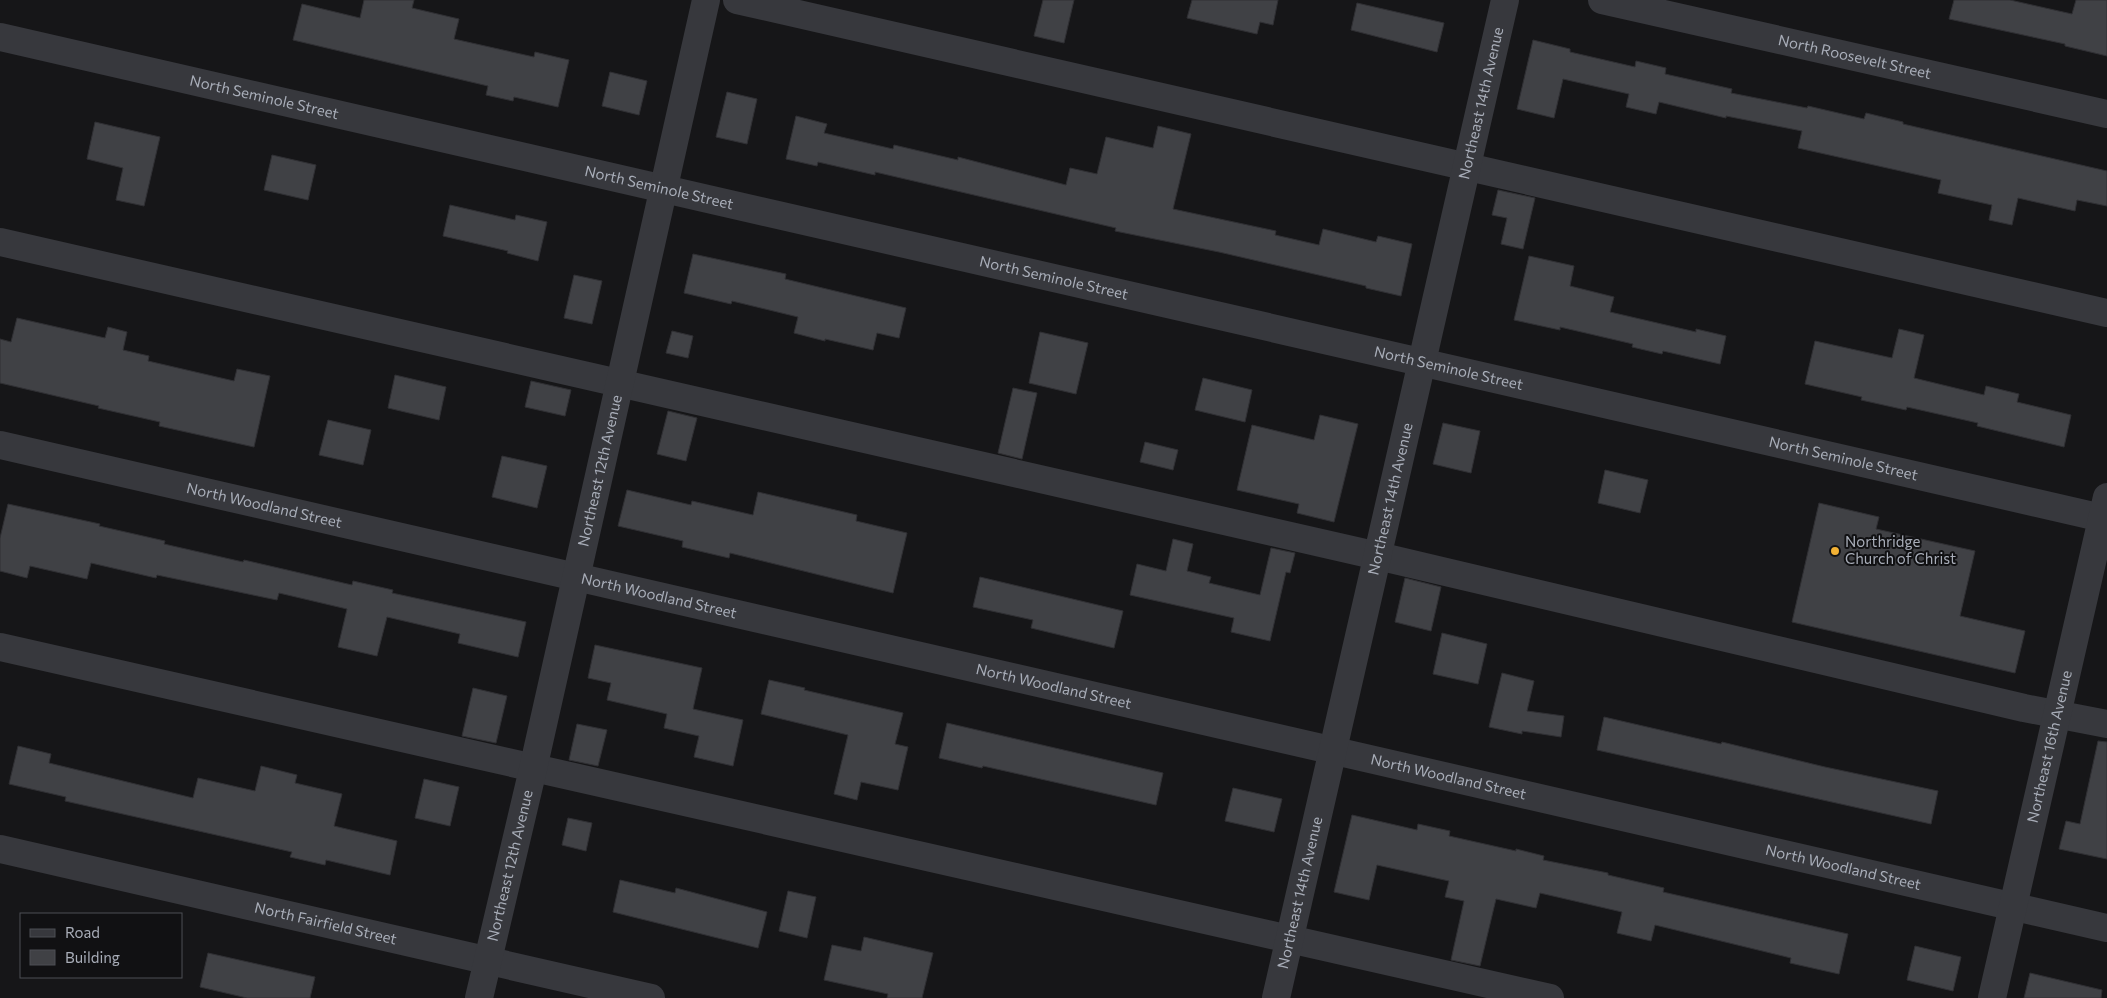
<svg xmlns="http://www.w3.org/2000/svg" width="2107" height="998" viewBox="0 0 2107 998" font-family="Commissioner,sans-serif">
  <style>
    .building { fill: #404145; stroke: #303034 }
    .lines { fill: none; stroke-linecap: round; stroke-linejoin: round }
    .minor { stroke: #37383d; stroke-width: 28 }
    .poi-dot { fill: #f2b134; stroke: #111113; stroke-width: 2 }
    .labels { text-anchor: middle; stroke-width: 4; stroke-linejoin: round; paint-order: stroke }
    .street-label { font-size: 15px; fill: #a8adb8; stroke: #111113 }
    .poi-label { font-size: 15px; fill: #a8adb8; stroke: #111113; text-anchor: start }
  </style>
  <rect width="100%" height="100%" fill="#161618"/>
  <!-- building -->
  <g class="building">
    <path d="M 364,0 L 414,0 L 412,8 L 459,19 L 454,39 L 534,57 L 535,52 L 569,60 L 558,107 L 514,97 L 513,101 L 486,95 L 488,86 L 293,40 L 302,4 L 360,18 Z"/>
    <path d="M 1043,0 L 1074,0 L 1064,43 L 1034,36 Z"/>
    <path d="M 1192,0 L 1278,0 L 1273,25 L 1260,22 L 1257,34 L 1187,18 Z"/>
    <path d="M 1954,0 L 2010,0 L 2072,14 L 2076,0 L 2107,0 L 2107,56 L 2065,46 L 2065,44 L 1949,19 Z"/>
    <path d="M 1357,3 L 1444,23 L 1437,52 L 1351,30 Z"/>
    <path d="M 1533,40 L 1570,49 L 1570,52 L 1635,67 L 1636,61 L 1666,68 L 1665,74 L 1732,89 L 1731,93 L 1807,108 L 1808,106 L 1864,119 L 1866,113 L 1903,122 L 1903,124 L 2107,171 L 2107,206 L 2077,200 L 2075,211 L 2018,198 L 2012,225 L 1989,220 L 1992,205 L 1938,193 L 1941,180 L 1798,148 L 1802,131 L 1726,116 L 1726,118 L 1659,102 L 1656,114 L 1626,107 L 1629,94 L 1563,79 L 1554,118 L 1517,109 Z"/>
    <path d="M 610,72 L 647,81 L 639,115 L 602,106 Z"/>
    <path d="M 727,92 L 757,99 L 747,144 L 716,137 Z"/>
    <path d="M 796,116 L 827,124 L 824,133 L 893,149 L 894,145 L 958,160 L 958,157 L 1066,185 L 1070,168 L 1097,174 L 1106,137 L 1153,148 L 1158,126 L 1191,134 L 1173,209 L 1276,231 L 1275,235 L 1319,245 L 1323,229 L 1376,242 L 1378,236 L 1412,244 L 1401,296 L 1366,288 L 1366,286 L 1219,252 L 1115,231 L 1116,228 L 875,172 L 875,175 L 818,162 L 817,166 L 786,159 Z"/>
    <path d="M 95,122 L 160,137 L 144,206 L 116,200 L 123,168 L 87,159 Z"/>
    <path d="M 272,155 L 316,165 L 308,200 L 264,190 Z"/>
    <path d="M 1498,190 L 1535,198 L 1523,249 L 1501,244 L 1507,218 L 1492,215 Z"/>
    <path d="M 450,205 L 515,220 L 516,215 L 547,222 L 538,261 L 507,253 L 508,251 L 443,236 Z"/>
    <path d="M 693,254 L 786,274 L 785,279 L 906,308 L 899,338 L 877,333 L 873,350 L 825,339 L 825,341 L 794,333 L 798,317 L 732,301 L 731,304 L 684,293 Z"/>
    <path d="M 1529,256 L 1574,266 L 1570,286 L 1614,297 L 1610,312 L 1696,332 L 1696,329 L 1726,336 L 1720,364 L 1663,351 L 1662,354 L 1632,347 L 1633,344 L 1560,327 L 1560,330 L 1514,320 Z"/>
    <path d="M 574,275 L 602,281 L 592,324 L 564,318 Z"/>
    <path d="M 17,318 L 105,338 L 108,327 L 127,332 L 123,350 L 149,356 L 148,361 L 234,381 L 237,369 L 270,376 L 254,447 L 159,426 L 160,422 L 98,408 L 99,406 L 0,383 L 0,339 L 11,342 Z"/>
    <path d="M 1899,329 L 1924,335 L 1914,378 L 1984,395 L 1986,386 L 2019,394 L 2017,402 L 2071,415 L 2064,447 L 1977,426 L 1978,423 L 1907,407 L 1906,410 L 1861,400 L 1862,397 L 1805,384 L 1815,341 L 1892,358 Z"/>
    <path d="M 672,331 L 693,336 L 688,358 L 666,353 Z"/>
    <path d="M 1040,332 L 1088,343 L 1076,394 L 1029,383 Z"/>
    <path d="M 395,375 L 446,387 L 439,420 L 388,408 Z"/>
    <path d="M 1203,378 L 1252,390 L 1245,422 L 1195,410 Z"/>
    <path d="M 531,381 L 571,390 L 565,416 L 525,407 Z"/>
    <path d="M 1013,388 L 1037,393 L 1022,459 L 998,453 Z"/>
    <path d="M 668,411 L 697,418 L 686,461 L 657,454 Z"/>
    <path d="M 1320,415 L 1358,424 L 1334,522 L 1297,513 L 1299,504 L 1237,490 L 1252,425 L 1314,440 Z"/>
    <path d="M 328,420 L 371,430 L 363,465 L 319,455 Z"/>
    <path d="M 1443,423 L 1480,431 L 1471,473 L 1433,464 Z"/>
    <path d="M 1145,442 L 1178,450 L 1173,470 L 1140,462 Z"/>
    <path d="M 502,456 L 547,466 L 537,508 L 492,497 Z"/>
    <path d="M 1605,470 L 1648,480 L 1640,513 L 1598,503 Z"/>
    <path d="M 627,490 L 691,505 L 692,501 L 753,515 L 758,492 L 857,515 L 856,521 L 907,533 L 893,593 L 730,553 L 729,558 L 682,547 L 683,541 L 618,526 Z"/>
    <path d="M 1819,503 L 1879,517 L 1876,529 L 1975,551 L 1960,616 L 2025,631 L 2015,673 L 1792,622 Z"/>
    <path d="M 8,504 L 100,524 L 99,526 L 165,541 L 164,544 L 243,562 L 244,560 L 352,585 L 353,581 L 393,590 L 392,593 L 526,622 L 518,657 L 458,643 L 460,634 L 387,617 L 377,656 L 338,647 L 347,609 L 279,593 L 277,600 L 157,575 L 156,578 L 91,563 L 87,579 L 30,566 L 27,578 L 0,571 L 0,538 Z"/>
    <path d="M 1173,539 L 1193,544 L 1187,571 L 1211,577 L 1209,583 L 1260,595 L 1271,548 L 1295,553 L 1290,573 L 1286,572 L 1270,641 L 1231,632 L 1234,618 L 1130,595 L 1137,564 L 1166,571 Z"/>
    <path d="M 980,577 L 1123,611 L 1114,648 L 1031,628 L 1033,620 L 973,607 Z"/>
    <path d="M 1405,578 L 1441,587 L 1431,631 L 1395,622 Z"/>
    <path d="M 1442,633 L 1487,644 L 1478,684 L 1433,674 Z"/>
    <path d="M 595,645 L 702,668 L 693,709 L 743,720 L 733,766 L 694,757 L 699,736 L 664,728 L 667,714 L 607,700 L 611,683 L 588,678 Z"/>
    <path d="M 1502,673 L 1534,681 L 1527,711 L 1564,716 L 1561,737 L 1522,731 L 1522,734 L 1489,727 Z"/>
    <path d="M 769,680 L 805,688 L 804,690 L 903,713 L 895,744 L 908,747 L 898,790 L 861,782 L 857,800 L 834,794 L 848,735 L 761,714 Z"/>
    <path d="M 473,688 L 507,696 L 496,743 L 462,736 Z"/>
    <path d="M 1604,717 L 1721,744 L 1722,742 L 1825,767 L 1938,791 L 1931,824 L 1597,750 Z"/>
    <path d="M 947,723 L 1163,773 L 1156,805 L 983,766 L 982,768 L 939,758 Z"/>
    <path d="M 577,724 L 607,730 L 598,766 L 569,760 Z"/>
    <path d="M 2098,741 L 2107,742 L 2107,859 L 2059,849 L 2066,821 L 2080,824 Z"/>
    <path d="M 18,746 L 51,754 L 49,763 L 193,798 L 198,778 L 255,791 L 261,766 L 297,775 L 295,783 L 342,794 L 334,826 L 397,841 L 390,875 L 326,860 L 325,865 L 290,857 L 292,852 L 65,801 L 66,797 L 9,784 Z"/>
    <path d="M 424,779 L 459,787 L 450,826 L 415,818 Z"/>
    <path d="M 1233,788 L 1282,799 L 1274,832 L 1225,821 Z"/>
    <path d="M 1352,815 L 1417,830 L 1418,824 L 1450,831 L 1449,836 L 1516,851 L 1516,849 L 1544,856 L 1543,860 L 1608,873 L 1608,875 L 1664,888 L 1663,892 L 1848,934 L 1839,974 L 1790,963 L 1791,958 L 1655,925 L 1651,941 L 1617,933 L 1622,912 L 1540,893 L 1536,908 L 1496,899 L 1480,966 L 1451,960 L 1464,901 L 1445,897 L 1449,881 L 1377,865 L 1369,900 L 1334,892 Z"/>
    <path d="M 568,818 L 592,823 L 586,851 L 562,845 Z"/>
    <path d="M 620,880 L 675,893 L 676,888 L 767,912 L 758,948 L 613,912 Z"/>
    <path d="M 788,891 L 816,897 L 807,938 L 779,931 Z"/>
    <path d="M 864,937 L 933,953 L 922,998 L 887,998 L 888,994 L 824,980 L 832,945 L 861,951 Z"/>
    <path d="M 1915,946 L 1961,957 L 1953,991 L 1907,980 Z"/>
    <path d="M 208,953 L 315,977 L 310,998 L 247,998 L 200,987 Z"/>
    <path d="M 2030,973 L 2102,990 L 2101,998 L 2024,998 Z"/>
  </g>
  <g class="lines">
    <!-- minor -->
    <g class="minor">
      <path d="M 737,0 L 2107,313"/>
      <path id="s1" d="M 1602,0 L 2107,114"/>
      <path id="s2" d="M 0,37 L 2107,519"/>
      <path d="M 0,242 L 1378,556 L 2024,708 L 2107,724"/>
      <path id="s3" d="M 0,445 L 2107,928"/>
      <path d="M 0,647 L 1550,998"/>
      <path id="s4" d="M 0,849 L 651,998"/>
      <path id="s5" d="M 479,998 L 533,769 L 706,0"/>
      <path id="s6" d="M 1276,998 L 1505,0"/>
      <path id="s7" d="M 1992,998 L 2107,497"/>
    </g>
  </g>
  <!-- markers -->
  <circle class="poi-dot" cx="1835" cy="551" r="5"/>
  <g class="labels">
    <!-- street labels -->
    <g class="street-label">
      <text dy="5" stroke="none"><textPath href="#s1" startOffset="259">North Roosevelt Street</textPath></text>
      <text dy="5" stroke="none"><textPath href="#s2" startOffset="271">North Seminole Street</textPath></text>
      <text dy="5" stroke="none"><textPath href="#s6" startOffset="918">Northeast 14th Avenue</textPath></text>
      <text dy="5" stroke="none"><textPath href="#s2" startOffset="676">North Seminole Street</textPath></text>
      <text dy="5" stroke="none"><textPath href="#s2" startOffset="1081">North Seminole Street</textPath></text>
      <text dy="5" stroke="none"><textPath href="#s2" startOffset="1486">North Seminole Street</textPath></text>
      <text dy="5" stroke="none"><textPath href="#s2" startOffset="1891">North Seminole Street</textPath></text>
      <text dy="5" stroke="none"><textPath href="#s5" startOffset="541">Northeast 12th Avenue</textPath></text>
      <text dy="5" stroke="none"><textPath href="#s6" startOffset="512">Northeast 14th Avenue</textPath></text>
      <text dy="5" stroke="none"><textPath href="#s3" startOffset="271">North Woodland Street</textPath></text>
      <text dy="5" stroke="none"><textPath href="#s3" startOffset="676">North Woodland Street</textPath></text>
      <text dy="5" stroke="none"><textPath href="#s3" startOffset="1081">North Woodland Street</textPath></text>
      <text dy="5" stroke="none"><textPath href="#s7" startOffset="258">Northeast 16th Avenue</textPath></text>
      <text dy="5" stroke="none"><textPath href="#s3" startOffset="1486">North Woodland Street</textPath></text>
      <text dy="5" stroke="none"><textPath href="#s5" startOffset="136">Northeast 12th Avenue</textPath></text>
      <text dy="5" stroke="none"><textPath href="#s3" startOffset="1891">North Woodland Street</textPath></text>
      <text dy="5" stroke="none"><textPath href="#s6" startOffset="108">Northeast 14th Avenue</textPath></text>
      <text dy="5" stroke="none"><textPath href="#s4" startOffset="334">North Fairfield Street</textPath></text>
    </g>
    <!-- poi labels -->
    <g class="poi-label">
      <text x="1845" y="547">Northridge<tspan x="1845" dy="17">Church of Christ</tspan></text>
    </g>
  </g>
  <!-- legend -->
  <rect x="20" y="913" width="162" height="65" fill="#111113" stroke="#4d4f55"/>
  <rect x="30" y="929" width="25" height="8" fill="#37383d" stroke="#4d4f55"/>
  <text x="65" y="938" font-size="15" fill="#a8adb8">Road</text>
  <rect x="30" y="950" width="25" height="15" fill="#404145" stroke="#4d4f55"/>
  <text x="65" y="963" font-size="15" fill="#a8adb8">Building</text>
</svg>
